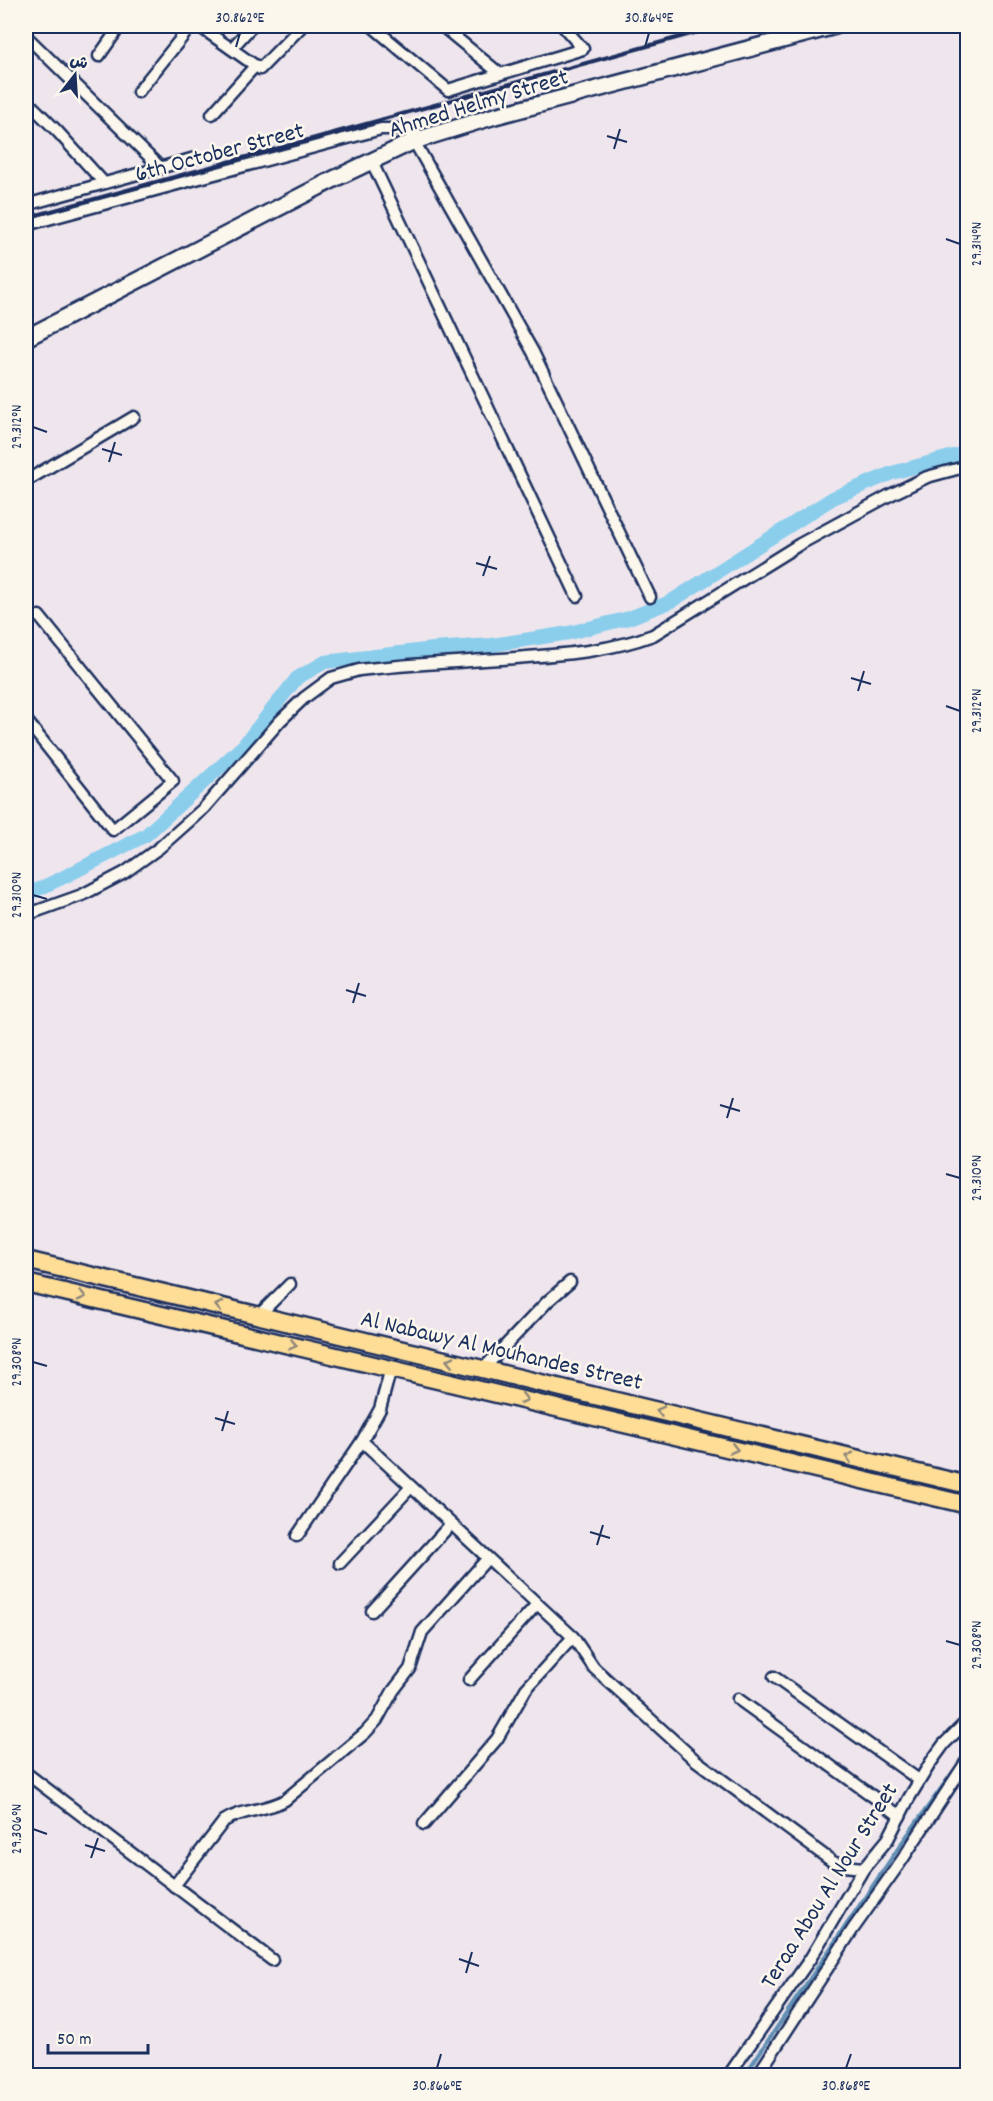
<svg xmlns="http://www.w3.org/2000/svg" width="993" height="2101" viewBox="0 0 993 2101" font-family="Dekko,'Playpen Sans Arabic',sans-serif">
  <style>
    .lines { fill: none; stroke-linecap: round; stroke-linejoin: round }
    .stream { stroke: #5e8eb3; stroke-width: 4 }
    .canal { stroke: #8bceec; stroke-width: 14 }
    .street-casing { stroke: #1b2f5e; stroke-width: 15 }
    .secondary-casing { stroke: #1b2f5e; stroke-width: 20 }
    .primary-casing { stroke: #1b2f5e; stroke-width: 21 }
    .street { stroke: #fbf7ec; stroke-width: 10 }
    .secondary { stroke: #fbf7ec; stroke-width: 15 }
    .primary { stroke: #fedd96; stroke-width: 16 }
    .rail { stroke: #1b2f5e; stroke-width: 4 }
    .oneway { stroke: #8c867a }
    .ticks { fill: none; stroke: #1b2f5e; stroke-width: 2 }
    .labels { text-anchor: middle; stroke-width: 5; stroke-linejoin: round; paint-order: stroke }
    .street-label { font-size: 24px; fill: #1b2f5e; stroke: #fbf7ec }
    .neatline { fill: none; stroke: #1b2f5e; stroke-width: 2 }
    .ticks-label { font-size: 15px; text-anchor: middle; fill: #1b2f5e }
  </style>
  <rect width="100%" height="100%" fill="#efe6ed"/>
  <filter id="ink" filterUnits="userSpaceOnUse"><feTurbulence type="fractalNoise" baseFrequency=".0167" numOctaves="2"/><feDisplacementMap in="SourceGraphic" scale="12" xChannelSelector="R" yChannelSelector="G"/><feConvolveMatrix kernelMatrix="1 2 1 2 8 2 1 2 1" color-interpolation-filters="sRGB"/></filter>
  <g filter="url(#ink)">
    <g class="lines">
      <!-- stream -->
      <path class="stream" d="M 744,2076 L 901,1844 L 968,1751"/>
      <!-- canal -->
      <path class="canal" d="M 26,895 L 66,876 L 146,835 L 243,746 L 297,678 L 325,662 L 433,649 L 492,645 L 569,633 L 629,618 L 670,602 L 833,498 L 892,473 L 968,452"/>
      <defs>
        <g id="street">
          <path d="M 199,26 L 260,69 L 302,26"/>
          <path d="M 372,26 L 448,90 L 583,49 L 563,26"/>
          <path d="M 442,26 L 499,73"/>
          <path d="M 26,36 L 161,168"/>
          <path d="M 232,48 L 252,26"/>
          <path d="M 99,56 L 120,26"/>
          <path d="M 138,92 L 191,26"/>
          <path d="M 26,100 L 58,132 L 104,183"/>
          <path d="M 212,114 L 255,66"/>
          <path d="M 414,141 L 533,352 L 650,597"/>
          <path d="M 371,160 L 577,596"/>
          <path d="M 26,205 L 195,158"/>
          <path d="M 26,225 L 381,129 L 403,129 L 424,138"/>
          <path d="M 26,481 L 134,417"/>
          <path d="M 26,720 L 113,830 L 173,781 L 39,616"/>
          <path d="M 26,915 L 82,895 L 124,873 L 159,848 L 204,808 L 280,721 L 304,698 L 331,678 L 359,670 C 415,663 471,662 527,657 C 571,654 612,650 653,635 L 800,544 L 890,495 L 927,477 L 968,466"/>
          <path d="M 258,1316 L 290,1284"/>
          <path d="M 391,1368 L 380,1409 L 362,1441 L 573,1637 L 594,1668 L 694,1759 L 833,1862 L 843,1866 L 864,1868"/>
          <path d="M 484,1368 L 548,1301 L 570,1282"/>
          <path d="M 297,1536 L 362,1441"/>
          <path d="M 340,1563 L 411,1487"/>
          <path d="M 372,1611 L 450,1525"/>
          <path d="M 774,1677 L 919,1780"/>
          <path d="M 469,1680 L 537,1604"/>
          <path d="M 738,1699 L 900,1816"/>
          <path d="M 26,1773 L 272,1960"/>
          <path d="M 424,1824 L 497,1739 L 526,1689 L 573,1637"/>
          <path d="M 174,1886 L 224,1821 C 242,1809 266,1811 285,1800 L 365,1733 L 377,1720 L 393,1691 L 410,1669 L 422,1632 L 487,1559"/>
          <path d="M 728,2076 L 810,1959 L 864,1868 L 888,1839 L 909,1798 L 931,1762 L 944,1744 L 968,1720"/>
          <path d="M 757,2076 L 853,1929 L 902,1860 L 968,1759"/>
        </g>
        <path id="secondary" d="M 26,338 L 336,178 L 414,141 L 495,116 L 835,26"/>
        <g id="primary">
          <path d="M 26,1260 L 968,1485"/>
          <path d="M 26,1283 L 968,1505"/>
        </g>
      </defs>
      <!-- street casing -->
      <use href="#street" class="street-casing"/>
      <!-- secondary casing -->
      <use href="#secondary" class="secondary-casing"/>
      <!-- primary casing -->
      <use href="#primary" class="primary-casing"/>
      <!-- street -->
      <use href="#street" class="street"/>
      <!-- secondary -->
      <use href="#secondary" class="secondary"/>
      <!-- primary -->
      <use href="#primary" class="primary"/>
      <!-- rail -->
      <path class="rail" d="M 26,218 L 720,26"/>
    </g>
    <!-- one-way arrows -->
    <defs><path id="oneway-chevron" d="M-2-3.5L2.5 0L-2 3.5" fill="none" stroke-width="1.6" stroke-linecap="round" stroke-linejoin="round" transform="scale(1.5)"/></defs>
    <g class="oneway">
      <use href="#oneway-chevron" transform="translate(82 1296) rotate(13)"/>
      <use href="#oneway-chevron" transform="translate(219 1306) rotate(-167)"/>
      <use href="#oneway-chevron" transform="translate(293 1345) rotate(13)"/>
      <use href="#oneway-chevron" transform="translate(450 1361) rotate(-167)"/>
      <use href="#oneway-chevron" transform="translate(524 1399) rotate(13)"/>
      <use href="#oneway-chevron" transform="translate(660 1411) rotate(-166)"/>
      <use href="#oneway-chevron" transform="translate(734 1449) rotate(13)"/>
      <use href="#oneway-chevron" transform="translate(849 1457) rotate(-166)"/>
    </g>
  </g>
  <!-- ticks -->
  <path class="ticks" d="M 236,47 L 240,33M 645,47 L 649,33M 607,136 L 627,142M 614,149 L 620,129M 946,239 L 960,244M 33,427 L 47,432M 102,449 L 122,455M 109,462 L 115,442M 476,563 L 497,569M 483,576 L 490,556M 851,678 L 871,684M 858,691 L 864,671M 946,706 L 960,711M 33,895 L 47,899M 346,990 L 366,996M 353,1003 L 359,983M 720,1105 L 740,1111M 727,1118 L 733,1098M 946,1174 L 960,1178M 33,1362 L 47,1366M 215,1418 L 235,1424M 222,1431 L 228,1411M 590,1532 L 610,1538M 597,1545 L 603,1525M 946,1641 L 960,1645M 33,1829 L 47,1834M 85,1845 L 105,1851M 91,1858 L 98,1838M 459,1959 L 479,1966M 466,1973 L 472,1952M 437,2068 L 441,2054M 846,2068 L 851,2054"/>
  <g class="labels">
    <!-- street labels -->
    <g class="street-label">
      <text transform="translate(478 102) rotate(-17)" y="8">Ahmed Helmy Street</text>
      <text transform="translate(219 151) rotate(-15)" y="8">6th October Street</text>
      <text transform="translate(502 1349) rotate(13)" y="8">Al Nabawy Al Mouhandes Street</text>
      <text transform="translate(828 1885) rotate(-58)" y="8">Teraa Abou Al Nour Street</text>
    </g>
  </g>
  <!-- margin -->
  <rect width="993" height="2101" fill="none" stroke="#fbf7ec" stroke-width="66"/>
  <!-- north arrow -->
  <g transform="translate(75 75) rotate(17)" stroke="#fbf7ec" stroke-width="4.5" paint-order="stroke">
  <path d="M0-4.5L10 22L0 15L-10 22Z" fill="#1b2f5e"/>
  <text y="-9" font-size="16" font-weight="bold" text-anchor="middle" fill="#1b2f5e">ش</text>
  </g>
  <!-- scale -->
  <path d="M48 2044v9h100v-9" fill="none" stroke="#1b2f5e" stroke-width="3"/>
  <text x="57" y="2044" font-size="18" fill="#1b2f5e" stroke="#fbf7ec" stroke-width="4.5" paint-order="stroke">50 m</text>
  <rect x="33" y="33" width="927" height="2035" class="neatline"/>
  <g class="ticks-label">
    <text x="240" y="22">30.862°E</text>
    <text x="649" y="22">30.864°E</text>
    <text transform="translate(976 244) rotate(-90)" y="5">29.314°N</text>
    <text transform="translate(16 427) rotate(-90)" y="5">29.312°N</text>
    <text transform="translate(976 711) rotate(-90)" y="5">29.312°N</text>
    <text transform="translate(16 895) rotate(-90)" y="5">29.310°N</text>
    <text transform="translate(976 1178) rotate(-90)" y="5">29.310°N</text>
    <text transform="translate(16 1362) rotate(-90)" y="5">29.308°N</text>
    <text transform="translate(976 1645) rotate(-90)" y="5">29.308°N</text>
    <text transform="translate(16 1829) rotate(-90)" y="5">29.306°N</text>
    <text x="437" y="2090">30.866°E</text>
    <text x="846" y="2090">30.868°E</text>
  </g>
</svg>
